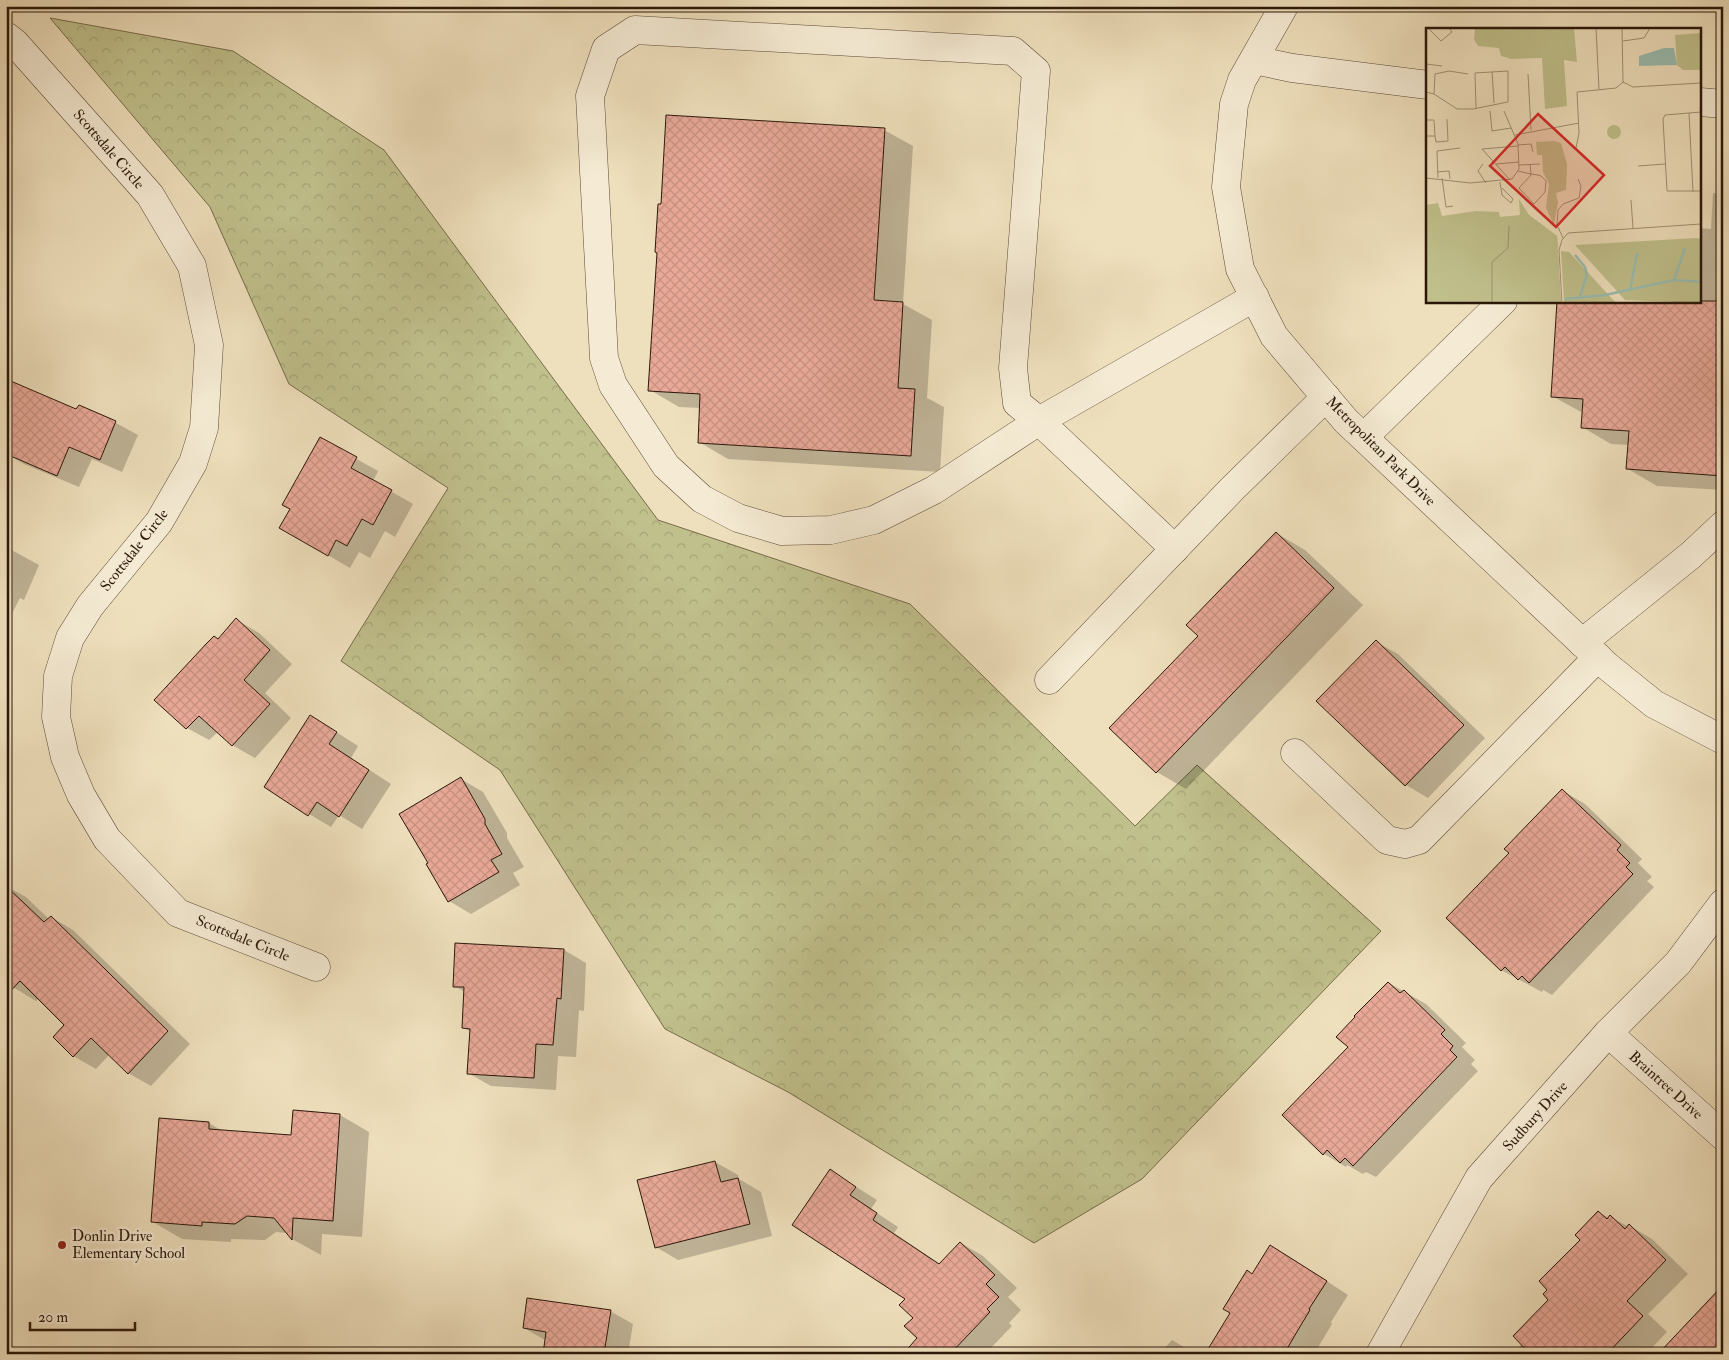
<svg xmlns="http://www.w3.org/2000/svg" width="1729" height="1360" viewBox="0 0 1729 1360" font-family="'IM FELL Double Pica',serif">
  <style>
    .forest { fill: url(#forest-crowns); stroke: #766c4b }
    .shadow { fill: #0003 }
    .building { fill: url(#building-cross-hatch); stroke: #2b170a }
    .lines { fill: none; stroke-linecap: round; stroke-linejoin: round }
    .minor-casing { stroke: #5c4937; stroke-width: 29 }
    .minor { stroke: #f5ebd4; stroke-width: 28 }
    .poi-dot { fill: #8f2418; stroke: #f5ebd4; stroke-width: 2 }
    .labels { text-anchor: middle; stroke-width: 5; stroke-linejoin: round; paint-order: stroke }
    .street-label { font-size: 15px; fill: #2b170a; stroke: #f5ebd4 }
    .poi-label { font-size: 15px; fill: #2b170a; stroke: #f5ebd4; text-anchor: start }
    .inset-river { fill: none; stroke: #9abdb1; stroke-width: 2.5 }
    .inset-road { fill: none; stroke: #a19075; stroke-width: 1 }
    .view { fill: #d62828; fill-opacity: 0.15; stroke: #d62828; stroke-width: 2.5 }
    .inset-edge { fill: none; stroke: #2b170a; stroke-width: 2.5 }
  </style>
  <defs>
    <pattern id="forest-crowns" width="20" height="18" patternUnits="userSpaceOnUse" patternTransform="scale(1.25)"><rect width="20" height="18" fill="#c0c08c"/><path d="M2 6a3 3 0 1 1 6 0M12 15a3 3 0 1 1 6 0" fill="none" stroke="#a5a477"/></pattern>
    <pattern id="building-cross-hatch" width="8" height="8" patternUnits="userSpaceOnUse" patternTransform="scale(1.25)"><rect width="8" height="8" fill="#e9a998"/><path d="M0 0l8 8M0 8l8-8" fill="none" stroke="#c89182"/></pattern>
  </defs>
  <rect width="100%" height="100%" fill="#efe0bd"/>
  <filter id="stains"><feTurbulence type="fractalNoise" baseFrequency=".004" numOctaves="4"/><feColorMatrix values="0 0 0 0 .2 0 0 0 0 .09 0 0 0 0 .02 0 0 0 .5 -.17"/></filter>
  <radialGradient id="worn" r=".72"><stop offset=".6" stop-color="#630" stop-opacity="0"/><stop offset="1" stop-color="#630" stop-opacity=".3"/></radialGradient>
  <!-- forest -->
  <path class="forest" d="M 50,18 L 233,51 L 384,150 L 658,520 L 910,604 L 1135,826 L 1197,765 L 1381,931 L 1142,1179 L 1034,1243 L 788,1092 L 665,1029 L 500,770 L 341,661 L 448,488 L 289,384 L 210,207 Z"/>
  <!-- shadow -->
  <g class="shadow">
    <path d="M 884,130 L 913,146 L 903,304 L 932,320 L 927,398 L 944,407 L 940,472 L 728,459 L 699,442 L 701,408 L 679,407 L 650,390 Z"/>
    <path d="M 1713,193 L 1723,194 L 1723,490 L 1657,486 L 1628,469 L 1629,445 L 1611,444 L 1582,427 L 1583,413 L 1552,396 L 1700,301 L 1700,228 L 1711,229 Z"/>
    <path d="M 79,406 L 116,423 L 138,435 L 122,472 L 92,459 L 79,487 L 24,464 L 6,453 L 77,411 Z"/>
    <path d="M 321,439 L 378,471 L 373,481 L 413,504 L 395,537 L 385,531 L 370,558 L 359,552 L 350,568 L 281,528 L 291,509 Z"/>
    <path d="M 1276,533 L 1305,550 L 1363,605 L 1186,789 L 1157,772 L 1200,636 Z"/>
    <path d="M 6,547 L 39,565 L 24,600 L 20,598 L 6,625 Z"/>
    <path d="M 237,620 L 259,633 L 292,664 L 265,693 L 291,718 L 255,758 L 232,745 L 218,732 L 209,740 L 187,728 L 218,640 Z"/>
    <path d="M 1376,642 L 1398,654 L 1485,738 L 1428,798 L 1406,785 L 1318,701 Z"/>
    <path d="M 333,730 L 358,746 L 351,758 L 391,784 L 362,829 L 339,815 L 331,827 L 309,814 Z"/>
    <path d="M 461,779 L 483,792 L 507,833 L 507,838 L 524,867 L 513,873 L 520,885 L 471,914 L 449,901 Z"/>
    <path d="M 1563,791 L 1585,804 L 1642,859 L 1638,863 L 1652,877 L 1647,881 L 1654,887 L 1552,995 L 1543,990 L 1542,992 L 1501,970 L 1510,853 Z"/>
    <path d="M 6,886 L 26,897 L 49,919 L 51,917 L 73,930 L 190,1044 L 151,1086 L 128,1073 L 109,1055 L 96,1069 L 73,1056 L 66,1025 L 39,998 L 36,1001 L 6,983 Z"/>
    <path d="M 564,950 L 586,963 L 584,1011 L 579,1010 L 576,1057 L 558,1056 L 556,1090 L 491,1086 L 468,1073 L 471,1032 L 463,1027 L 465,992 L 454,986 Z"/>
    <path d="M 1389,983 L 1426,1004 L 1466,1043 L 1462,1047 L 1475,1060 L 1471,1064 L 1478,1071 L 1376,1177 L 1366,1172 L 1363,1174 L 1347,1165 L 1346,1167 L 1324,1154 L 1349,1047 Z"/>
    <path d="M 294,1112 L 340,1115 L 369,1132 L 362,1237 L 322,1234 L 321,1255 L 292,1239 L 287,1233 L 276,1232 L 265,1240 L 231,1239 L 231,1242 L 182,1239 L 153,1222 L 160,1120 L 209,1123 L 224,1132 L 292,1137 Z"/>
    <path d="M 715,1162 L 738,1175 L 739,1179 L 761,1192 L 772,1236 L 678,1260 L 656,1247 Z"/>
    <path d="M 831,1171 L 877,1200 L 871,1209 L 898,1227 L 894,1233 L 940,1264 L 961,1243 L 983,1256 L 1017,1288 L 1008,1297 L 1021,1310 L 1009,1323 L 1012,1326 L 985,1354 L 925,1354 L 919,1338 L 915,1318 L 907,1299 Z"/>
    <path d="M 1598,1212 L 1609,1218 L 1610,1217 L 1629,1227 L 1630,1226 L 1652,1239 L 1688,1274 L 1648,1314 L 1667,1332 L 1646,1354 L 1522,1354 L 1518,1349 L 1550,1299 Z"/>
    <path d="M 1293,1259 L 1348,1295 L 1331,1322 L 1332,1324 L 1314,1354 L 1206,1354 Z"/>
    <path d="M 610,1311 L 633,1324 L 628,1354 L 543,1354 L 545,1340 L 524,1328 Z"/>
    <path d="M 1172,1340 L 1194,1353 L 1196,1354 L 1159,1354 Z"/>
  </g>
  <!-- building -->
  <g class="building">
    <path d="M 666,115 L 885,128 L 874,300 L 903,302 L 898,388 L 915,389 L 911,456 L 698,443 L 700,394 L 648,391 L 657,253 L 655,252 L 658,204 L 661,204 Z"/>
    <path d="M 1557,301 L 1723,301 L 1723,476 L 1626,469 L 1629,431 L 1581,428 L 1583,399 L 1551,397 Z"/>
    <path d="M 6,379 L 76,409 L 79,405 L 116,421 L 100,460 L 69,447 L 57,476 L 6,454 Z"/>
    <path d="M 320,437 L 357,457 L 351,468 L 392,490 L 373,525 L 362,519 L 347,546 L 336,540 L 328,556 L 279,528 L 290,509 L 282,505 Z"/>
    <path d="M 1276,532 L 1334,588 L 1156,773 L 1109,728 L 1198,636 L 1186,625 Z"/>
    <path d="M 236,618 L 270,650 L 244,680 L 270,704 L 232,746 L 199,716 L 186,729 L 154,700 L 206,644 L 214,636 L 218,639 Z"/>
    <path d="M 1376,640 L 1464,725 L 1405,786 L 1316,701 Z"/>
    <path d="M 310,715 L 337,732 L 329,744 L 369,770 L 339,817 L 317,802 L 308,816 L 264,787 Z"/>
    <path d="M 461,777 L 485,819 L 485,824 L 502,854 L 491,860 L 499,872 L 448,902 L 426,864 L 428,863 L 399,814 Z"/>
    <path d="M 1562,789 L 1621,845 L 1617,850 L 1630,863 L 1626,867 L 1633,874 L 1529,983 L 1522,976 L 1518,980 L 1505,967 L 1501,971 L 1446,918 L 1509,853 L 1504,849 Z"/>
    <path d="M 6,886 L 44,922 L 51,916 L 168,1031 L 128,1074 L 91,1038 L 73,1057 L 53,1037 L 64,1025 L 20,981 L 6,996 Z"/>
    <path d="M 455,943 L 564,949 L 561,999 L 557,998 L 553,1045 L 536,1044 L 534,1078 L 467,1074 L 470,1029 L 462,1028 L 464,987 L 453,987 Z"/>
    <path d="M 1388,982 L 1400,993 L 1404,990 L 1445,1030 L 1441,1034 L 1453,1046 L 1450,1050 L 1457,1057 L 1353,1166 L 1345,1158 L 1340,1163 L 1327,1150 L 1323,1155 L 1282,1115 L 1348,1047 L 1336,1037 L 1355,1017 L 1354,1016 Z"/>
    <path d="M 293,1110 L 340,1114 L 333,1221 L 293,1218 L 292,1240 L 274,1218 L 247,1216 L 235,1224 L 202,1222 L 202,1226 L 151,1222 L 159,1118 L 209,1122 L 209,1129 L 291,1135 Z"/>
    <path d="M 715,1161 L 721,1182 L 738,1178 L 750,1224 L 655,1248 L 637,1180 Z"/>
    <path d="M 830,1169 L 856,1187 L 850,1195 L 877,1213 L 873,1220 L 939,1264 L 960,1242 L 995,1275 L 986,1284 L 999,1297 L 987,1309 L 990,1312 L 950,1354 L 903,1354 L 917,1338 L 904,1326 L 913,1318 L 899,1305 L 905,1299 L 792,1225 Z"/>
    <path d="M 1598,1211 L 1607,1219 L 1610,1215 L 1625,1229 L 1629,1224 L 1666,1260 L 1627,1301 L 1643,1316 L 1607,1354 L 1530,1354 L 1513,1336 L 1548,1300 L 1543,1294 L 1547,1290 L 1539,1281 L 1580,1240 L 1575,1235 Z"/>
    <path d="M 1270,1245 L 1327,1281 L 1309,1309 L 1310,1310 L 1298,1330 L 1284,1354 L 1205,1354 L 1230,1313 L 1223,1309 L 1247,1270 L 1252,1274 Z"/>
    <path d="M 1723,1285 L 1723,1354 L 1658,1354 Z"/>
    <path d="M 527,1298 L 611,1310 L 604,1354 L 543,1354 L 546,1332 L 523,1328 Z"/>
  </g>
  <g class="lines">
    <defs>
      <g id="minor">
        <path d="M 1284,6 L 1242,80 L 1234,104 L 1226,187 L 1240,269 L 1274,336 L 1346,421 L 1607,666 L 1654,704 L 1723,740"/>
        <path d="M 6,36 L 15,43 L 150,195 L 192,266 L 209,345 L 204,428 L 193,463 L 159,522 L 90,606 L 70,638 L 58,676 L 56,717 L 65,757 L 81,795 L 107,839 L 178,913 L 316,967"/>
        <path d="M 1254,60 L 1292,68 L 1428,85"/>
        <path d="M 1700,102 L 1723,104"/>
        <path d="M 1364,437 L 1503,301"/>
        <path d="M 1175,549 L 1039,421 L 1017,403 L 1013,368 L 1036,71 L 1013,51 L 635,30 L 606,49 L 590,96 L 604,358 L 613,385 L 666,466 L 702,499 L 738,518 L 782,531 L 831,530 L 874,520 L 934,490 L 1039,421 L 1255,297"/>
        <path d="M 1582,643 L 1691,555 L 1723,525"/>
        <path d="M 1049,680 L 1232,489 L 1326,397"/>
        <path d="M 1295,753 L 1387,840 L 1405,844 L 1419,840 L 1598,657"/>
        <path d="M 1608,1033 L 1723,1136"/>
        <path d="M 1380,1354 L 1479,1178 L 1608,1033 L 1678,963 L 1723,903"/>
      </g>
    </defs>
    <!-- minor casing -->
    <use href="#minor" class="minor-casing"/>
    <!-- minor -->
    <use href="#minor" class="minor"/>
  </g>
  <!-- markers -->
  <circle class="poi-dot" cx="62" cy="1245" r="5"/>
  <g class="labels">
    <!-- street labels -->
    <g class="street-label">
      <text transform="translate(109 149) rotate(49)" y="5">Scottsdale Circle</text>
      <text transform="translate(1381 451) rotate(45)" y="5">Metropolitan Park Drive</text>
      <text transform="translate(134 550) rotate(-52)" y="5">Scottsdale Circle</text>
      <text transform="translate(243 938) rotate(22)" y="5">Scottsdale Circle</text>
      <text transform="translate(1666 1085) rotate(42)" y="5">Braintree Drive</text>
      <text transform="translate(1535 1116) rotate(-48)" y="5">Sudbury Drive</text>
    </g>
    <!-- poi labels -->
    <g class="poi-label">
      <text x="72" y="1241">Donlin Drive<tspan x="72" dy="17">Elementary School</tspan></text>
    </g>
  </g>
  <!-- overview -->
  <g transform="translate(1426 28)">
    <rect width="275" height="275" fill="#efe0bd"/>
    <path d="M 103,187 L 131,208 L 135,275 L 0,275 L 0,195 Z" fill="#c0c08c"/>
    <path d="M 49,0 L 148,0 L 151,34 L 138,32 L 141,78 L 119,81 L 116,30 L 85,31 L 75,28 L 73,20 L 52,18 L 48,11 ZM 275,5 L 275,42 L 257,42 L 251,37 L 249,7 ZM 128,113 L 135,115 L 141,136 L 140,162 L 130,165 L 132,174 L 128,197 L 120,180 L 123,156 L 117,144 L 116,127 L 111,127 L 110,114 ZM 93,171 L 103,187 L 131,208 L 135,275 L 111,275 L 110,249 L 95,235 L 92,227 L 117,227 L 117,216 L 112,205 L 99,196 L 82,196 L 71,226 L 65,232 L 56,232 L 55,195 L 0,197 L 0,177 L 12,175 L 16,188 L 50,183 L 73,184 L 74,189 L 94,187 ZM 271,210 L 275,211 L 275,275 L 199,272 L 149,217 ZM 135,223 L 143,224 L 190,275 L 138,275 ZM 0,247 L 23,250 L 20,275 L 0,275 Z" fill="#c0c08c"/>
    <path d="M181 104a7 7 0 1 1 14 0a7 7 0 1 1-14 0ZM 88,196 L 108,204 L 114,214 L 116,226 L 87,224 ZM 33,197 L 53,202 L 40,225 L 15,211 ZM 0,200 L 8,200 L 14,225 L 12,229 L 0,233 ZM 75,236 L 97,240 L 108,259 L 80,262 ZM 53,251 L 55,275 L 27,275 L 38,255 ZM 82,270 L 108,270 L 108,275 L 81,275 Z" fill="#c0c08c"/>
    <path d="M 238,20 L 248,20 L 251,37 L 213,38 L 213,28 Z" fill="#9abdb1"/>
    <path class="inset-river" d="M 149,227 L 159,239 L 161,247 L 154,268M 248,252 L 259,220M 204,263 L 211,225M 139,271 L 179,267 L 248,252 L 275,254"/>
    <path class="inset-road" d="M 2,0 L 15,13 L 26,4 L 23,0M 170,0 L 173,61M 197,13 L 218,10 L 224,0M 0,36 L 16,38M 66,44 L 68,75M 102,46 L 105,102M 197,54 L 207,59 L 275,55M 0,64 L 8,66 L 31,81 L 47,81 L 82,74 L 82,43 L 49,45 L 50,80M 8,66 L 9,46 L 23,43 L 42,46M 64,83 L 66,103 L 85,100M 275,84 L 239,87 L 237,91 L 241,163 L 275,163M 263,85 L 267,164M 0,92 L 8,92 L 9,108 L 0,108M 89,107 L 153,95M 9,108 L 10,114 L 22,113 L 21,91M 92,117 L 105,116 L 107,124M 150,120 L 153,105 L 151,64 L 190,60 L 197,54 L 196,0M 0,123 L 0,144M 57,136 L 52,143 L 60,155M 70,136 L 93,134M 93,137 L 114,136M 212,138 L 239,136M 92,143 L 105,146 L 112,147 L 115,148 L 120,153 L 119,164 L 108,176 L 93,160 L 105,147 L 105,146 L 104,136M 11,144 L 23,143 L 24,151M 0,150 L 44,155 L 86,151 L 93,141 L 92,116 L 78,83M 12,150 L 11,123 L 34,120M 16,150 L 20,179 L 27,178M 84,152 L 56,121 L 92,118M 74,154 L 76,167 L 85,175 L 87,171 L 76,160M 205,172 L 207,200M 137,210 L 131,197 L 132,182 L 137,176 L 153,170 L 155,158 L 152,151M 66,275 L 66,234 L 82,220 L 83,198M 136,275 L 133,222 L 136,212 L 142,205 L 275,196"/>
    <path class="view" d="M 112,86 L 178,147 L 130,199 L 64,138 Z"/>
    <rect width="275" height="275" class="inset-edge"/>
  </g>
  <!-- margin -->
  <rect width="1729" height="1360" fill="none" stroke="#efe0bd" stroke-width="25"/>
  <rect x="8" y="8" width="1714" height="1345" fill="none" stroke="#2b170a" stroke-width="2.5"/>
  <rect x="12" y="12" width="1704" height="1335" fill="none" stroke="#2b170a"/>
  <!-- scale -->
  <path d="M30 1322v8h105v-8" fill="none" stroke="#2b170a" stroke-width="2.5"/>
  <text x="38" y="1322" font-size="15" fill="#2b170a" stroke="#f5ebd4" stroke-width="4" paint-order="stroke">20 m</text>
  <rect width="100%" height="100%" filter="url(#stains)"/>
  <rect width="100%" height="100%" fill="url(#worn)"/>
</svg>
